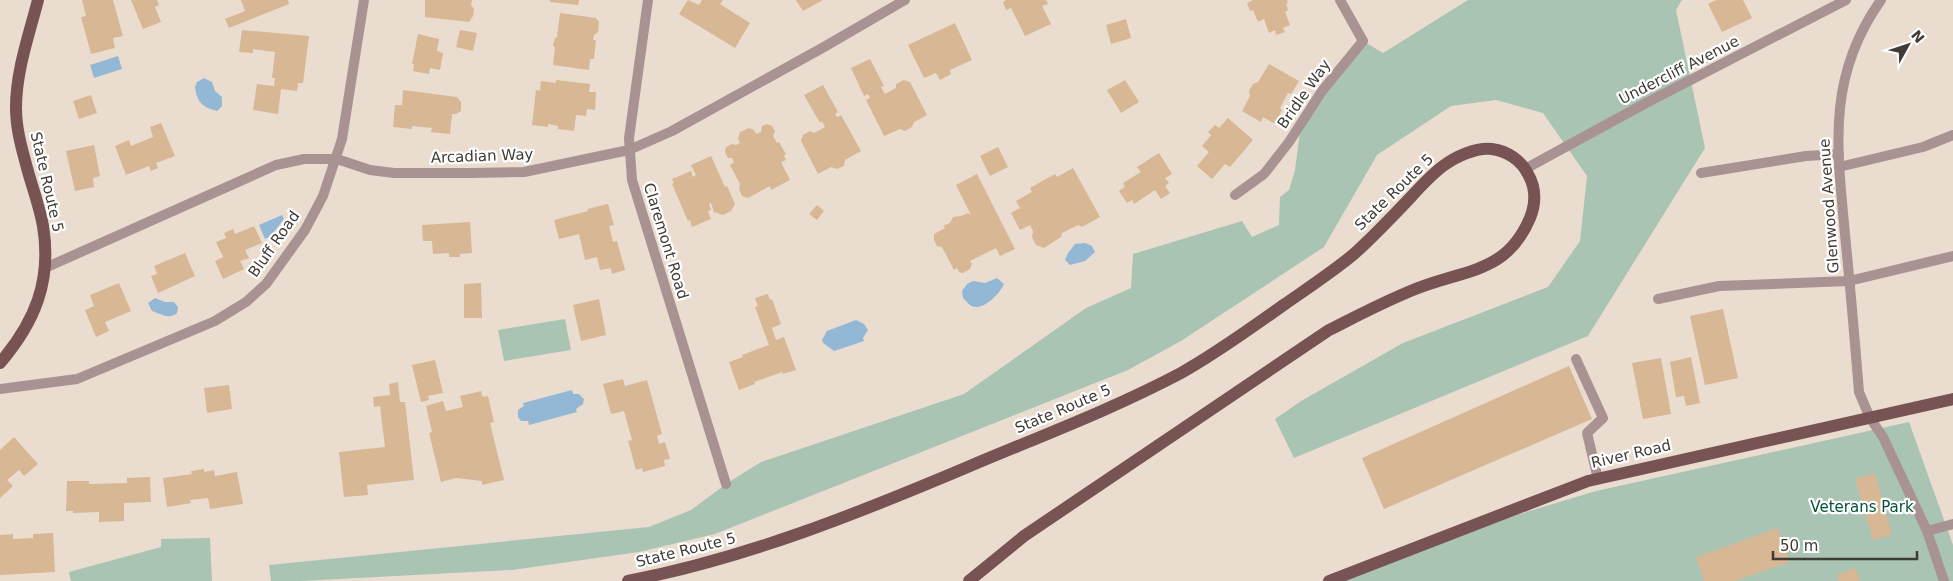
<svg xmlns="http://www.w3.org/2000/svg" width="1953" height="581" viewBox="0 0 1953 581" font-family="'DejaVu Sans',sans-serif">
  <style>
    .green { fill: #aac4b4 }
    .water { fill: #92b8d6 }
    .building { fill: #d7b794 }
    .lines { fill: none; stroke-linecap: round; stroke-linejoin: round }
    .service { stroke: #a99292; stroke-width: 10 }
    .minor { stroke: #a99292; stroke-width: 10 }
    .primary { stroke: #785353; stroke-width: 12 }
    .labels { text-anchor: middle; stroke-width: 4.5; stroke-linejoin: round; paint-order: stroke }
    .street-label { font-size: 15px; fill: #403b36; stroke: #fff }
    .park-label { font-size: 15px; fill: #005333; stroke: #fff }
  </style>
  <rect width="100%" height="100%" fill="#eaddd0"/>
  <!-- green -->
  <g class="green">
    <path d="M 1468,0 L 1682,0 L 1676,10 L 1705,148 L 1588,336 L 1294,458 L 1275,419 L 1301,401 L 1403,343 L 1548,287 L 1580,241 L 1587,176 L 1543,113 L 1496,100 L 1451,106 L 1377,155 L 1324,247 L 1181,341 L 1128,370 L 715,534 L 639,552 L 512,570 L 301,581 L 271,581 L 269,565 L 649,527 L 691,510 L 726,484 L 761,462 L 964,394 L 1086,308 L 1131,288 L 1133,254 L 1242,221 L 1252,237 L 1279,225 L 1280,197 L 1289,190 L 1295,170 L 1301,124 L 1363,41 L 1383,53 Z"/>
    <path d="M 565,319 L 571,350 L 504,361 L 498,330 Z"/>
    <path d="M 1909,422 L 1953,545 L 1953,581 L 1331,581 L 1430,541 L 1596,491 Z"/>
    <path d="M 210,538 L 212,581 L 71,581 L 69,572 L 161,547 L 161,539 Z"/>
  </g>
  <!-- water -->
  <g class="water">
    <path d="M 118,56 L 122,69 L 94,78 L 90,65 Z"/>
    <path d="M 204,78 L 212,82 L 215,91 L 222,97 L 222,106 L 217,111 C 202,107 197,102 195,87 L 197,82 Z"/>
    <path d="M 282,215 L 284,219 L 270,237 L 265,239 L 259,225 Z"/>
    <path d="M 1085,243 L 1092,246 L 1095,252 L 1085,261 L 1070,265 L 1065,260 L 1068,253 L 1075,244 Z"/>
    <path d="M 997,278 L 1004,284 C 1001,292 986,308 976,307 C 970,307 967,302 963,298 L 962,291 L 967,284 L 973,281 L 985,283 Z"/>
    <path d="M 155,298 L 165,302 L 174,302 L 178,307 L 177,313 C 169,320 161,314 152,311 L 148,303 Z"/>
    <path d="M 856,320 L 864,324 L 868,330 L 863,338 L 864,341 L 834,351 L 823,343 L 822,340 L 827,331 Z"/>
    <path d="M 572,390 L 573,394 L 579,394 L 584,399 L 583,404 L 576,409 L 577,412 L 529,425 L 528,421 L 521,421 L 518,417 L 518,410 L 524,406 L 523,403 Z"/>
  </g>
  <!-- building -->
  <g class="building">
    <path d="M 82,0 L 113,0 L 123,36 L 113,38 L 115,48 L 91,54 L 81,17 L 86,16 Z"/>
    <path d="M 131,0 L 157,0 L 159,5 L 155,7 L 161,22 L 143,29 Z"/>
    <path d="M 241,0 L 288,0 L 289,4 L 229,28 L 225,19 L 245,11 Z"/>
    <path d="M 425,0 L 472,0 L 471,5 L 474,9 L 473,16 L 469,22 L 425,17 Z"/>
    <path d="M 550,0 L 579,0 L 578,5 L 550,2 Z"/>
    <path d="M 688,0 L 699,5 L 702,0 L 723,0 L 720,4 L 750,23 L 735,48 L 679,14 Z"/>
    <path d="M 796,0 L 823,0 L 803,11 Z"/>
    <path d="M 1006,0 L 1046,0 L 1048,4 L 1042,6 L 1051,24 L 1025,36 L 1011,8 L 1006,10 L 1003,2 Z"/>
    <path d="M 1253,0 L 1287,0 L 1288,3 L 1286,4 L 1288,10 L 1285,12 L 1290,25 L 1283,28 L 1285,32 L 1276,35 L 1275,30 L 1269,33 L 1264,19 L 1258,22 L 1253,10 L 1250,11 L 1247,3 Z"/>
    <path d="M 1716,0 L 1743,0 L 1752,18 L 1722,32 L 1708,4 Z"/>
    <path d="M 560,13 L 596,18 L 599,22 L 598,32 L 594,35 L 593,40 L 596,40 L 594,59 L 590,59 L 589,70 L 553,65 L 555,48 L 553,45 L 555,38 L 557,37 Z"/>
    <path d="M 1126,19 L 1131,38 L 1111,44 L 1106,25 Z"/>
    <path d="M 955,23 L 972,60 L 950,70 L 951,74 L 940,80 L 936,73 L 924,78 L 908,45 Z"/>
    <path d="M 242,30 L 309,36 L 303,83 L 298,83 L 297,91 L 281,89 L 278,114 L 253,110 L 257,84 L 274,86 L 275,78 L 272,78 L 275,52 L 253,49 L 253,53 L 239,52 Z"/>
    <path d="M 460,30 L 477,33 L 473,51 L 456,47 Z"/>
    <path d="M 418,34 L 439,39 L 437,51 L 443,53 L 440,70 L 430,68 L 429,74 L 413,71 L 414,64 L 412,64 Z"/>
    <path d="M 870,59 L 884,86 L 881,87 L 885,94 L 896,88 L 896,84 L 904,80 L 910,82 L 927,115 L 914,122 L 912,127 L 905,131 L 900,129 L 884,136 L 866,100 L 870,98 L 868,94 L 864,96 L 851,68 Z"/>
    <path d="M 1269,64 L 1299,81 L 1291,94 L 1288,93 L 1280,108 L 1282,110 L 1275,124 L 1263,117 L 1261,122 L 1242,111 L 1250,96 L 1249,91 L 1253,84 L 1258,82 Z"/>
    <path d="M 556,80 L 590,84 L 589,92 L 596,92 L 595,110 L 587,109 L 586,116 L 576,115 L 574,131 L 558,129 L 558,126 L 548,124 L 548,127 L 532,125 L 536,90 L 540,91 L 541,81 L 556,83 Z"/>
    <path d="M 1125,80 L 1139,102 L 1121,113 L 1107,90 Z"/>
    <path d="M 823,85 L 838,112 L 835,114 L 837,117 L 841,115 L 861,151 L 845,160 L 844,166 L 837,169 L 831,167 L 818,174 L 801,141 L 803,135 L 810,131 L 814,133 L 825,127 L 822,121 L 820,123 L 804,95 Z"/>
    <path d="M 403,90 L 457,97 L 461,102 L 461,111 L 456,114 L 452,114 L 450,134 L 431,132 L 432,128 L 412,126 L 412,129 L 393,127 L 395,105 L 402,105 Z"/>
    <path d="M 91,95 L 97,113 L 79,119 L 73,101 Z"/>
    <path d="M 1228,118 L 1253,140 L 1230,167 L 1225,164 L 1212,179 L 1197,166 L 1209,152 L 1202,146 L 1211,135 L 1208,132 L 1215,125 L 1219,128 Z"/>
    <path d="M 161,123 L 175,156 L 156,163 L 158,168 L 151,171 L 149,166 L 126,175 L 115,146 L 129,140 L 131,146 L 153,137 L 150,127 Z"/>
    <path d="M 767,124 L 772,126 L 775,131 L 773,136 L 777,143 L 779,142 L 786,154 L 784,156 L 786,160 L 781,162 L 790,180 L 771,190 L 770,186 L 748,198 L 742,196 L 739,189 L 740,184 L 730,165 L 734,162 L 732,158 L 728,158 L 725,152 L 726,147 L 732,144 L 736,145 L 740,143 L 738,139 L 740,132 L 749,128 L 754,130 L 756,134 L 761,132 L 762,126 Z"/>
    <path d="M 94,145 L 100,176 L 93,178 L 94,187 L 75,191 L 66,151 Z"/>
    <path d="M 998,147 L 1008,167 L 990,176 L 980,156 Z"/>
    <path d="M 1159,153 L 1172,174 L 1165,178 L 1169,183 L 1165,186 L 1170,193 L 1161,199 L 1155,190 L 1134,204 L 1132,200 L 1127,203 L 1119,191 L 1125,187 L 1123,183 L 1141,172 L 1137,167 Z"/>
    <path d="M 711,156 L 725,187 L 727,186 L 735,204 L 731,211 L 723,215 L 714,212 L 711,203 L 709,204 L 711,210 L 708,211 L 711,219 L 692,227 L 690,220 L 688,221 L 672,184 L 674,183 L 672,179 L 691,171 L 693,177 L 696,175 L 691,165 Z"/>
    <path d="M 1073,168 L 1100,217 L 1082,227 L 1078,225 L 1062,233 L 1061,237 L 1044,248 L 1036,245 L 1032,237 L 1033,231 L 1030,225 L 1020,230 L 1011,213 L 1020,208 L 1016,201 L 1032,192 L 1030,188 L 1055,174 L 1057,177 Z"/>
    <path d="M 977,174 L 1015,249 L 1000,256 L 996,248 L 970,261 L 972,264 L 970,269 L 963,273 L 959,272 L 957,268 L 954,270 L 942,247 L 937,246 L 934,240 L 934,234 L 945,228 L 943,226 L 950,223 L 953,217 L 961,216 L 968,213 L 971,215 L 956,185 Z"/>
    <path d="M 608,204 L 614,225 L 609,226 L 613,242 L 617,241 L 625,270 L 612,274 L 611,268 L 600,270 L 597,257 L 585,260 L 579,234 L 559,239 L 554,220 L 588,211 L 587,209 Z"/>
    <path d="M 817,205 L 824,211 L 817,220 L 809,214 Z"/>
    <path d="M 470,222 L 472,253 L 460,254 L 460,257 L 449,257 L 449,253 L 433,254 L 432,241 L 423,241 L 422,225 Z"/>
    <path d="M 254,226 L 262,243 L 245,250 L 249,258 L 240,261 L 244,269 L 223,279 L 215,261 L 223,257 L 216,242 L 226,238 L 224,233 L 233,229 L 235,234 Z"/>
    <path d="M 185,253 L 195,276 L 158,293 L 151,276 L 157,274 L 154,266 Z"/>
    <path d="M 119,283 L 131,311 L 105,322 L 109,331 L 96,337 L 85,310 L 94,306 L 90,295 Z"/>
    <path d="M 481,283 L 482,318 L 464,318 L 464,284 Z"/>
    <path d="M 768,294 L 770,300 L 772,299 L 781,324 L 772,328 L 776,340 L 784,337 L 796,370 L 783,374 L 782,372 L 754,382 L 755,384 L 739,390 L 729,362 L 743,357 L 742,355 L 769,345 L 755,307 L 758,306 L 755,298 Z"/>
    <path d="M 599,299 L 606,335 L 581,341 L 573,305 Z"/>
    <path d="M 1723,309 L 1738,378 L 1705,385 L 1690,316 Z"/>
    <path d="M 1691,357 L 1700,403 L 1686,406 L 1684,396 L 1676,397 L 1670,362 Z"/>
    <path d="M 1661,358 L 1671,414 L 1643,419 L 1632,363 Z"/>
    <path d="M 435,360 L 443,393 L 428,396 L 429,400 L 421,402 L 412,365 Z"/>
    <path d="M 1569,366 L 1592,419 L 1384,509 L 1362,458 Z"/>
    <path d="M 623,379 L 625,386 L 647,380 L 662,434 L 657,436 L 659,444 L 665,442 L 670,459 L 664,460 L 665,466 L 643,472 L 642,468 L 636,470 L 628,441 L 632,440 L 624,411 L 611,414 L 603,384 Z"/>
    <path d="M 398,382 L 400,402 L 405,402 L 414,480 L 367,485 L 368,495 L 344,497 L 339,452 L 385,447 L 380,406 L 374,407 L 373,397 L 390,395 L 389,384 Z"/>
    <path d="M 229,385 L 232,409 L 207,413 L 204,388 Z"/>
    <path d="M 481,391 L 483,397 L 488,396 L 494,422 L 490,423 L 504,480 L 482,485 L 482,481 L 456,478 L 441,482 L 429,433 L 432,432 L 426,406 L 443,401 L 446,411 L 463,407 L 460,396 Z"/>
    <path d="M 14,437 L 38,464 L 24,476 L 19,470 L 7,480 L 13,486 L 0,498 L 0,450 Z"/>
    <path d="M 204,469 L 204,472 L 214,470 L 215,476 L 237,472 L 243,504 L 210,509 L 208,498 L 190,500 L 191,503 L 167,507 L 163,478 L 192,474 L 191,471 Z"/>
    <path d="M 1875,473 L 1892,535 L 1873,540 L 1855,479 Z"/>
    <path d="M 150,477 L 151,502 L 124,503 L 124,521 L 99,522 L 99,512 L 73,513 L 73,511 L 66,511 L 67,481 L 89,481 L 89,484 L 127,483 L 127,478 Z"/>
    <path d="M 1778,528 L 1790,562 L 1735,581 L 1704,581 L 1696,557 Z"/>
    <path d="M 53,533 L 55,572 L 0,575 L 0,535 L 13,534 L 13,539 L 33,538 L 33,534 Z"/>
    <path d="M 1855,568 L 1860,581 L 1839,581 L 1837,575 Z"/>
  </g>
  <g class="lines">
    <!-- service -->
    <g class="service">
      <path d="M 1576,359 L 1603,418 L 1587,433 L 1598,479"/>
      <path d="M 1870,418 L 1883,437 L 1927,531 L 1944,581"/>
      <path d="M 1927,531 L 1953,524"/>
    </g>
    <!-- minor -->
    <g class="minor">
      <path d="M 648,0 L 629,138 L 632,180 L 726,484"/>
      <path d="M 1839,167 L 1923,147 L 1953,135"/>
      <path d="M 1525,169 L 1646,103 L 1846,0"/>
      <path d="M 1701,173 L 1806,156 L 1839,154"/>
      <path d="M 1235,195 L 1264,174 L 1289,142 L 1322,91 L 1363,41 L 1340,0"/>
      <path d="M 45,268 L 276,165 L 304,159 L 337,159 L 370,170 L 394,173 L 471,173 L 524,172 L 629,150 L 672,131 L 824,47 L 905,0"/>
      <path d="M 1658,299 L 1719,286 L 1849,281 L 1953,256"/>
      <path d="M 0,389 L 77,379 L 215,321 L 246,302 L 266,284 L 305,230 L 323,196 L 342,139 L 364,0"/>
      <path d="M 1870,418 L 1859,392 C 1855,343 1851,294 1846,245 C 1838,154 1824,80 1881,0"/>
    </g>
    <!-- primary -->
    <g class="primary">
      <path d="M 0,363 C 35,322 52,281 43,226 C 40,209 34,192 29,175 C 23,153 16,131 16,108 C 16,71 29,35 38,0"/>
      <path d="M 628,581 C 747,558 859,513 970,466 C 1041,436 1113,409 1181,373 C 1217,353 1251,328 1285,304 C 1308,288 1332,272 1354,254 C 1374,236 1392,217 1410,198 C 1420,187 1431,175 1443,166 C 1455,157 1476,147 1492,149 C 1507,151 1521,160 1528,174 C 1536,188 1536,203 1530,218 C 1507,273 1466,269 1418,288 C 1387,300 1359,315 1329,330 L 1024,536 L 969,581"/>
      <path d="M 1329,581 L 1588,481 L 1953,399"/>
    </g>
  </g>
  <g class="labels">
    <!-- street labels -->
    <g class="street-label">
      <text transform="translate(1679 70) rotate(-27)" y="5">Undercliff Avenue</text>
      <text transform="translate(1304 94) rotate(-55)" y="5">Bridle Way</text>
      <text transform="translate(482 156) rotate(-2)" y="5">Arcadian Way</text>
      <text transform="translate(47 182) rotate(77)" y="5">State Route 5</text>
      <text transform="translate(1394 192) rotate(-44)" y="5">State Route 5</text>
      <text transform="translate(1829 206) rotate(-94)" y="5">Glenwood Avenue</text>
      <text transform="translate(666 241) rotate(73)" y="5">Claremont Road</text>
      <text transform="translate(274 244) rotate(-55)" y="5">Bluff Road</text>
      <text transform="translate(1063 409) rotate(-23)" y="5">State Route 5</text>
      <text transform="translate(1631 454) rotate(-13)" y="5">River Road</text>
      <text transform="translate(686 550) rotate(-14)" y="5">State Route 5</text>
    </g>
    <!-- park labels -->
    <g class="park-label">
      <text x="1862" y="512">Veterans Park</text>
    </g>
  </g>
  <!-- north arrow -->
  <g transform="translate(1908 45) rotate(50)" stroke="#ffffff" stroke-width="4" paint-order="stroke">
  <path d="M0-4L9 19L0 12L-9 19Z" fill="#403b36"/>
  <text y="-8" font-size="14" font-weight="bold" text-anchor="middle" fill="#403b36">N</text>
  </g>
  <!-- scale -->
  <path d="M1773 551v8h144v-8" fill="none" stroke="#403b36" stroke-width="2.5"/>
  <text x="1780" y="551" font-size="15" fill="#403b36" stroke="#ffffff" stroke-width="4" paint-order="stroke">50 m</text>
</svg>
